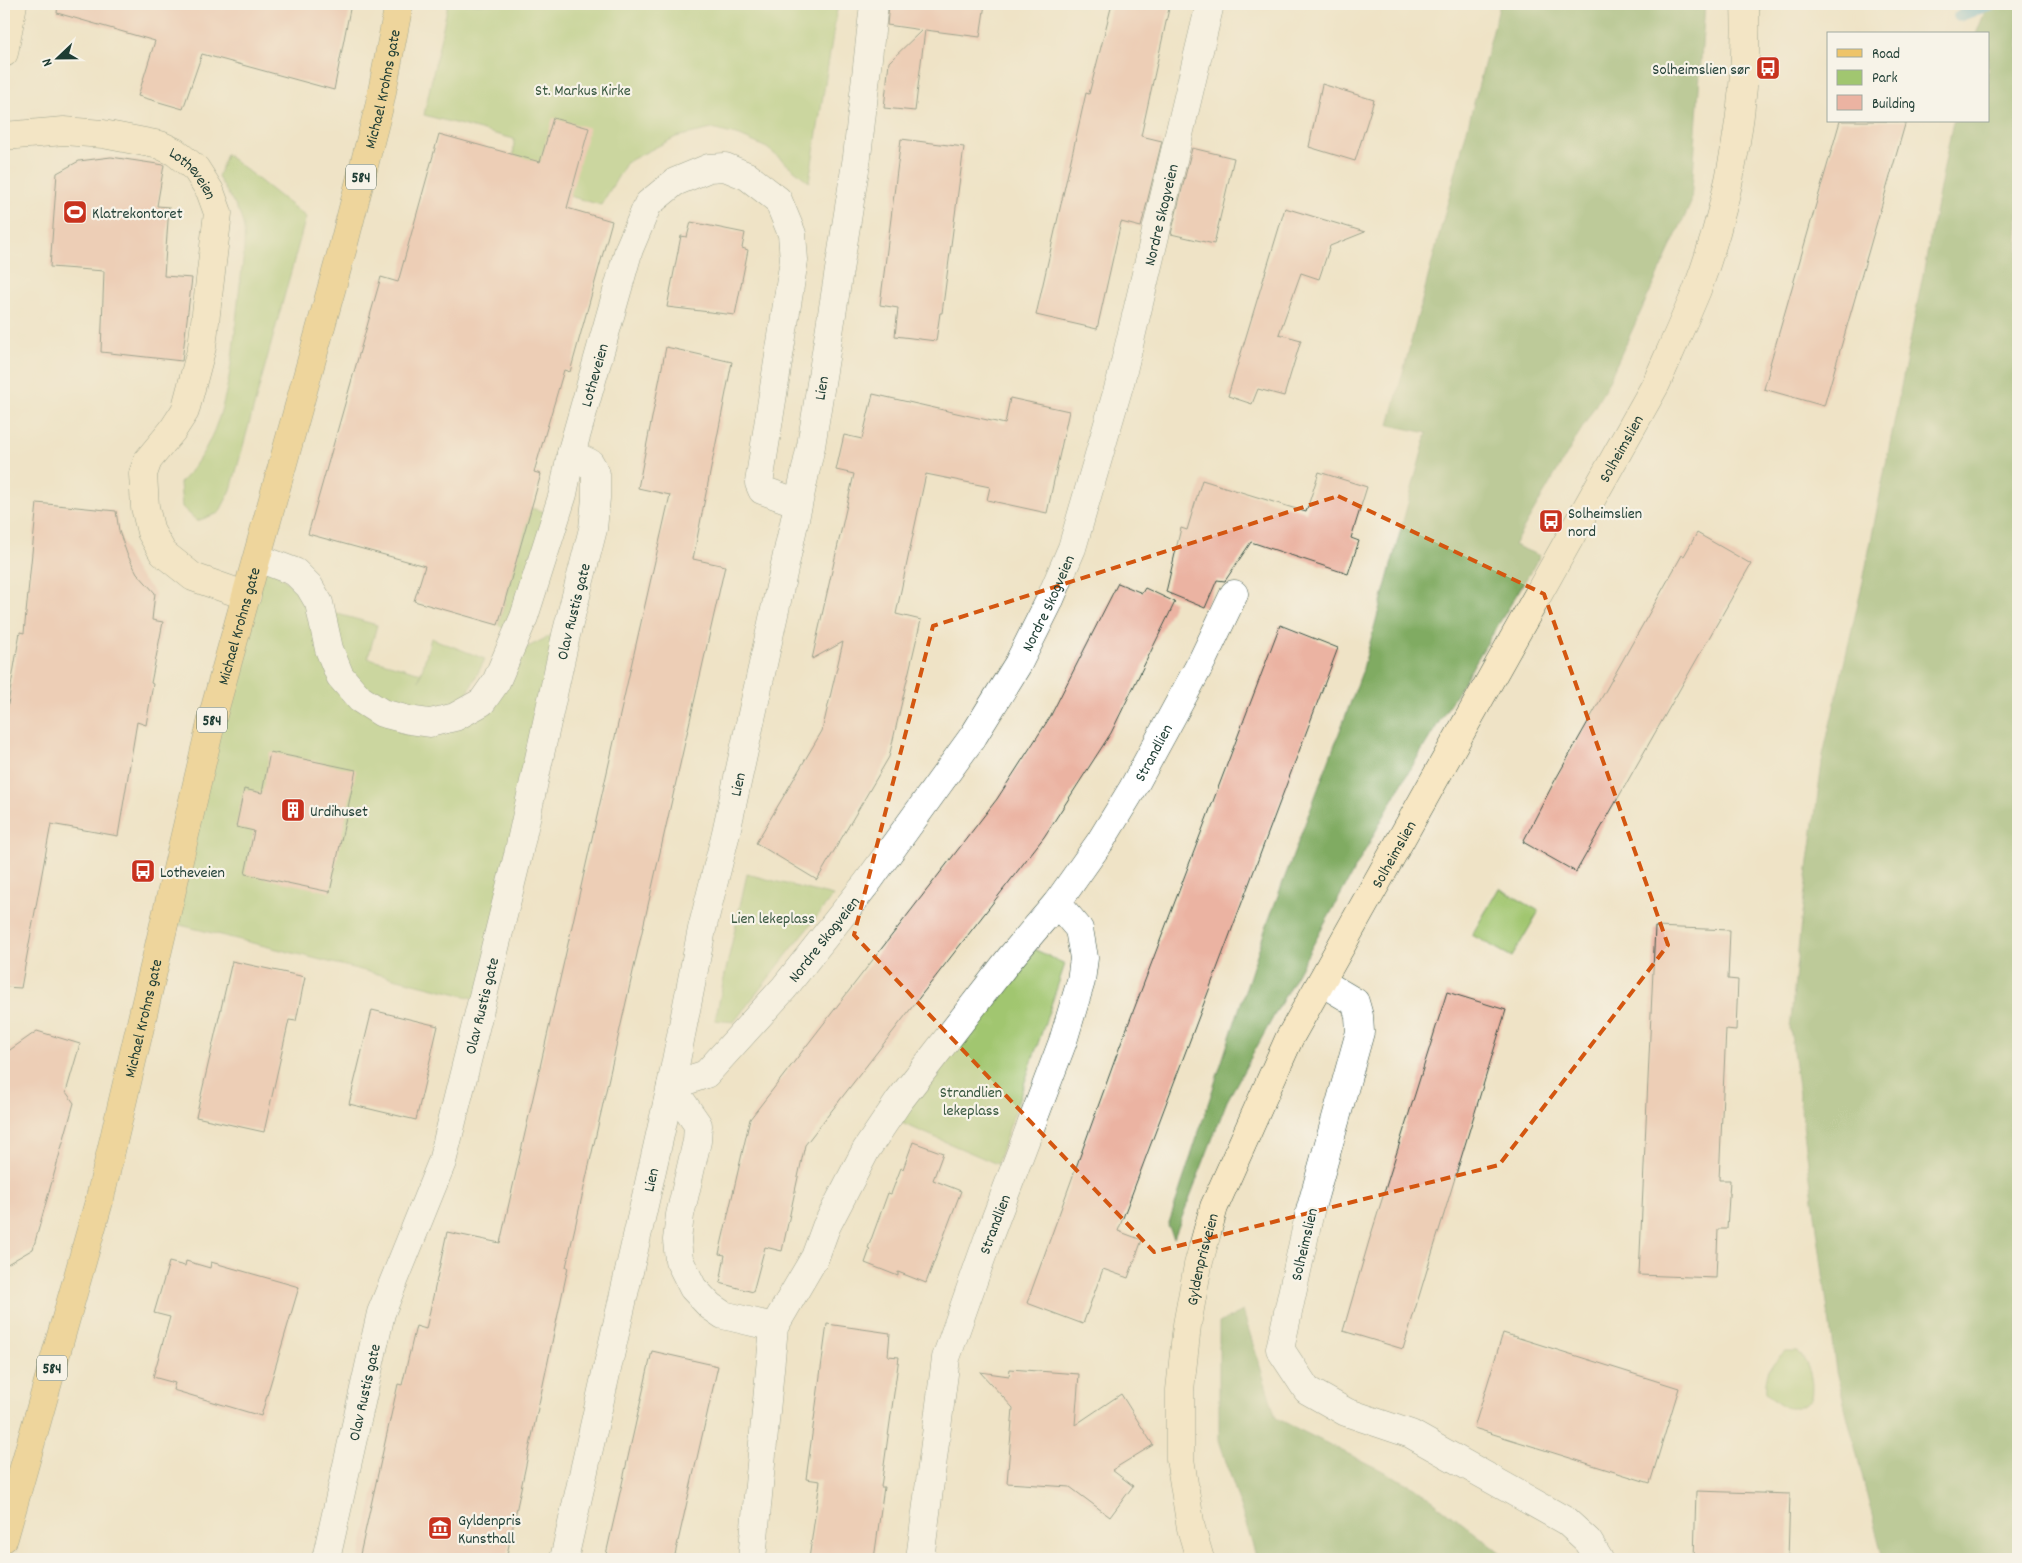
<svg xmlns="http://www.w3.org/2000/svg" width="2022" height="1563" viewBox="0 0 2022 1563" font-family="Dekko,sans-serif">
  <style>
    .green { fill: #a1c670; stroke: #608252 }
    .forest { fill: #80ab62; stroke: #50744b }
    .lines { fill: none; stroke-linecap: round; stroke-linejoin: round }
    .stream { stroke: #4fa8cc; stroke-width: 12 }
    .building { fill: #ebb3a2 }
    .street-casing { stroke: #3e564a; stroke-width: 29 }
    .secondary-casing { stroke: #3e564a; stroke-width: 29 }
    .primary-casing { stroke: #3e564a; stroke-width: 29 }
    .street { stroke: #fff; stroke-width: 28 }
    .secondary { stroke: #f8e7c3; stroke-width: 28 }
    .primary { stroke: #eec469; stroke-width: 28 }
    .marked { fill: none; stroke: #d45610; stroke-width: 4; stroke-dasharray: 10 6; stroke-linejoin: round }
    .labels { text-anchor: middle; stroke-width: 4.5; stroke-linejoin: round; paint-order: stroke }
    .shield { fill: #f7f3e8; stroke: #60746a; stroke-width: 1 }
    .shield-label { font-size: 15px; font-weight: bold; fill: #1f3d34 }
    .poi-label { font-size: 16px; fill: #1f3d34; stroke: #f7f3e8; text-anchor: start }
    .street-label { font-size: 16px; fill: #1f3d34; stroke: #f7f3e8 }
    .park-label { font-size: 16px; fill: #395840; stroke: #f7f3e8 }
  </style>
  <rect width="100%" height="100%" fill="#f7f3e8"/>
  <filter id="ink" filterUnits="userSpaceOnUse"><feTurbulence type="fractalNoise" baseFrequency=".02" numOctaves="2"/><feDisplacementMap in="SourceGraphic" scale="10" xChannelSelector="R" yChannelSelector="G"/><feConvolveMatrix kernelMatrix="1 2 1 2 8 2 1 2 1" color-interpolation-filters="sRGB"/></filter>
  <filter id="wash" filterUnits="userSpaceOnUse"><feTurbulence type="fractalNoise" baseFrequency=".0096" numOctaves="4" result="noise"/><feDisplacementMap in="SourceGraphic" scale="20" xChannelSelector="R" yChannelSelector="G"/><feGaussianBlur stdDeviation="1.12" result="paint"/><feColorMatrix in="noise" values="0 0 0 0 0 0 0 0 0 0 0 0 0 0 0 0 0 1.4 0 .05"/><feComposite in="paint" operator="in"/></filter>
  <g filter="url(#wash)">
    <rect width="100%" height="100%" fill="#efe3c6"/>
    <!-- green -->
    <g class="green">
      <path d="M 448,4 L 838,4 L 809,182 L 767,148 L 740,136 L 712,129 L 676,137 L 627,162 L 601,205 L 513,180 L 514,139 L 424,115 Z"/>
      <path d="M 226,154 L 306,217 L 231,490 L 219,513 L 197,521 L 182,507 L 180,483 C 230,432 232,359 239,292 C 241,275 247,240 243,224 C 240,210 225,190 218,177 Z"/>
      <path d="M 531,508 L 552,514 L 513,633 L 498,625 Z"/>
      <path d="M 258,558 L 320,609 L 377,625 L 368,658 L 421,673 L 419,681 L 431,638 L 485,659 L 456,716 L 508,657 L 568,627 L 482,1000 L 164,921 Z"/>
      <path d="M 747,874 L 833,896 L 734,1022 L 715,1020 Z"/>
      <path d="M 1499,888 L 1539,911 L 1512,957 L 1472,935 Z"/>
      <path d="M 1034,949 L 1065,964 L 997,1164 L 897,1121 Z"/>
      <path d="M 1786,1351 L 1798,1351 C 1810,1367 1814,1379 1811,1399 C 1790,1415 1785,1408 1766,1393 C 1764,1375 1771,1362 1786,1351 Z"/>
    </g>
    <!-- forest -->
    <g class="forest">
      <path d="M 1500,4 L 1705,4 L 1691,203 L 1605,389 L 1514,545 L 1540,556 L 1405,778 L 1227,1101 L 1174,1238 L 1168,1226 L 1265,930 L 1362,672 L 1427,433 L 1389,425 Z"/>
      <path d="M 1988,4 L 2018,4 L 2018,1559 L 1883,1559 L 1836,1371 L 1790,1028 L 1801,921 L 1823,755 L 1863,581 L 1953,121 L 1988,121 L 1988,34 L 1976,34 Z"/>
      <path d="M 1243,1311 L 1276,1418 L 1415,1487 L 1509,1559 L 1257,1559 L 1219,1440 L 1219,1323 Z"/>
    </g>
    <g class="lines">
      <!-- stream -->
      <path class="stream" d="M 1959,16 L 1991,4"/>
    </g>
    <g id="blocks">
      <!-- building -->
      <g class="building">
        <path d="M 58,4 L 351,4 L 334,90 L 202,54 L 183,109 L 138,96 L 155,41 L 57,13 Z"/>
        <path d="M 889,4 L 985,4 L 980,37 L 925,30 L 915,111 L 884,108 L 889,62 L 922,30 L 887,25 Z"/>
        <path d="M 1112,4 L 1170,4 L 1141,136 L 1162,141 L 1141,227 L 1121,222 L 1097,329 L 1036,315 L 1086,93 L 1089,94 Z"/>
        <path d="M 1322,84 L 1374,100 L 1355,161 L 1309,147 Z"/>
        <path d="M 553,118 L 589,128 L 567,208 L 612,221 L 570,372 L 564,370 L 534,472 L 541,474 L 498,625 L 414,601 L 425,566 L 308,534 L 381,277 L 398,282 L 439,134 L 540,162 Z"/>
        <path d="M 1840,121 L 1906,121 L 1824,406 L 1764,389 L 1771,364 L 1770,364 Z"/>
        <path d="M 901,139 L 964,147 L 942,313 L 940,313 L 936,341 L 895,336 L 898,308 L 880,305 Z"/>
        <path d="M 1192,148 L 1234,158 L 1214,244 L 1171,234 Z"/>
        <path d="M 111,157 L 164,165 L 157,206 L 169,207 L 164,276 L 192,278 L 182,361 L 101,352 L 104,271 L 50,267 L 57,173 L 79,161 Z"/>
        <path d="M 1285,208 L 1365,232 L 1330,246 L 1319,279 L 1301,273 L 1279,334 L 1301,340 L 1284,396 L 1258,389 L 1252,404 L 1228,396 Z"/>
        <path d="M 691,222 L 745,233 L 742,248 L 748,250 L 735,315 L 667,307 L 681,236 L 687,237 Z"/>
        <path d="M 666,347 L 732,362 L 693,559 L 725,566 L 566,1267 L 568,1267 L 506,1559 L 359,1559 L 398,1384 L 402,1385 L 416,1326 L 426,1329 L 447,1232 L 500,1243 L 670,495 L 638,488 Z"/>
        <path d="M 873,394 L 1005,424 L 1010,398 L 1069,411 L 1047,513 L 987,500 L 990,487 L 926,474 L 896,614 L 921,620 L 889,757 L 817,880 L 756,843 L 822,731 L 843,642 L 812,659 L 854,474 L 836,470 L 844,435 L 862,439 Z"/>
        <path d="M 1319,472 L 1367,487 L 1351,538 L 1359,541 L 1348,574 L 1251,542 L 1225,581 L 1217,580 L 1205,608 L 1166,592 L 1181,528 L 1187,530 L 1202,480 L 1306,512 Z"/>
        <path d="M 37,503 L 116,511 L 119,531 L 127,554 L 137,573 L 155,593 L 152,620 L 163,622 L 151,683 L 153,684 L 146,725 L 137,722 L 118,836 L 51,824 L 21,988 L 4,987 L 4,728 L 20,632 L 24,633 Z"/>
        <path d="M 1697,533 L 1751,564 L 1576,872 L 1523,842 L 1553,784 L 1682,555 L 1684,556 Z"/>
        <path d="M 1118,583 L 1142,593 L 1145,588 L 1175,602 L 1111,733 L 1044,837 L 805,1145 L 782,1251 L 765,1247 L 753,1292 L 720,1283 L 725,1255 L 719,1254 L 750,1119 L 997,799 L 1050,717 Z"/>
        <path d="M 1280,625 L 1338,648 L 1118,1231 L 1142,1240 L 1128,1278 L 1103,1269 L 1083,1324 L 1027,1303 L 1117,1054 Z"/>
        <path d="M 270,752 L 356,770 L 330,892 L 245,874 L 254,831 L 236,827 L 244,789 L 262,793 Z"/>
        <path d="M 1655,927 L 1730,930 L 1728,979 L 1738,980 L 1736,1030 L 1726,1029 L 1719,1180 L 1730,1180 L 1727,1229 L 1718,1229 L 1716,1278 L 1639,1275 Z"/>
        <path d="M 232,961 L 305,977 L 296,1021 L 289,1020 L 264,1132 L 196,1117 Z"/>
        <path d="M 1447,992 L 1506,1010 L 1403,1349 L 1343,1331 L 1369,1241 Z"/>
        <path d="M 372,1010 L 438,1026 L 416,1120 L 349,1104 Z"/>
        <path d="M 37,1031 L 80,1044 L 66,1092 L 74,1103 L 33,1249 L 4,1266 L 4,1054 Z"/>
        <path d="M 913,1142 L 943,1153 L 933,1180 L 961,1191 L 926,1283 L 898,1272 L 898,1276 L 865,1263 L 870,1249 L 868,1248 L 888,1193 L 891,1194 L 901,1168 L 903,1169 Z"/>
        <path d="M 186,1261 L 210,1268 L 211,1262 L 299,1287 L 261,1416 L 173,1390 L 175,1383 L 153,1377 L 170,1317 L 154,1313 L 169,1262 L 185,1266 Z"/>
        <path d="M 827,1324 L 890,1333 L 888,1356 L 899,1357 L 881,1487 L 884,1487 L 874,1559 L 809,1559 L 820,1481 L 806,1479 Z"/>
        <path d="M 1503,1333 L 1679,1388 L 1650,1483 L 1474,1428 Z"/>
        <path d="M 652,1351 L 718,1366 L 674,1559 L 605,1559 Z"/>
        <path d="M 1010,1369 L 1079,1374 L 1075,1425 L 1121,1394 L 1153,1445 L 1112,1470 L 1133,1486 L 1110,1517 L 1070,1487 L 1007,1483 L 1013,1408 L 980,1372 L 1009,1376 Z"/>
        <path d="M 1696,1491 L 1790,1494 L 1788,1559 L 1694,1559 Z"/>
      </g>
    </g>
  </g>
  <g filter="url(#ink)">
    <use href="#blocks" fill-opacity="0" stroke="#3e564a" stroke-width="1"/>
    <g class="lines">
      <defs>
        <g id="street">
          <path id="s1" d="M 258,558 L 295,572 L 309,586 L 319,603 L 329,649 L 340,676 L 360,699 L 382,713 L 409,720 L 430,723 L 455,717 L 482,702 L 496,682 L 524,617 L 563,494 L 571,454 L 629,249 L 648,204 L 675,182 L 709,168 L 725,167 L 747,176 L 778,200 L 792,234 L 794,260 L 759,483 L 762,490 L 798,503"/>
          <path d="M 1323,983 L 1355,1002 L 1359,1016 L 1360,1032 L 1310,1211 L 1280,1349 L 1307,1390 L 1346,1412 L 1411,1434 L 1566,1521 L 1588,1541 L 1599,1559"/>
          <path id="s2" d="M 774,1327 L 723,1315 L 710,1306 L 693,1288 L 679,1260 L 677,1240 L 680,1215 L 697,1141 L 698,1125 L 671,1086 L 706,1074 L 784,988 L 867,883 L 974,735 L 1018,664 L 1048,604 L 1072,548 L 1121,379 L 1210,4"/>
          <path id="s3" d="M 326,1559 L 381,1313 L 442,1162 L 518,855 L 566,635 L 593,529 L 596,498 L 596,474 L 590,463 L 571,454"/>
          <path id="s4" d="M 564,1559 L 671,1086 L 702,929 L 725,837 L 811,446 L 857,157 L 874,4"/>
          <path id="s5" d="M 752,1559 L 774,1327 L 815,1257 L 826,1227 L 866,1150 L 899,1101 L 1011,957 L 1057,903 L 1100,842 L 1133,788 L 1202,661 L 1234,594"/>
          <path id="s6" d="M 920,1559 L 946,1358 L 989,1236 L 1063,1041 L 1081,981 L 1084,958 L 1079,929 L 1057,903"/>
        </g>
        <g id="secondary">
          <path d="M 4,53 L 13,4"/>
          <path id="s7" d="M 4,136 L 64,131 L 103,134 L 160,145 L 175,152 L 196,169 L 210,191 L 218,213 L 202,347 L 185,411 L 172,431 L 148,460 L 143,474 L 145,507 L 151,532 L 163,553 L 193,577 L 247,596"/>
          <path id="s8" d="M 1200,1559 L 1191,1528 L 1180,1459 L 1180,1390 L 1187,1325 L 1198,1265 L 1214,1207 L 1289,1039 L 1656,384 C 1670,352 1684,321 1697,290 C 1730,202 1749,98 1745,4"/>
        </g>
        <g id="primary">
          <path id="s9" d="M 4,1538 L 100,1198 L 213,715 L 343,247 L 379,107 L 399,4"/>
        </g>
      </defs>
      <!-- street casing -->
      <use href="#street" class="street-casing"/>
      <!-- secondary casing -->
      <use href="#secondary" class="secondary-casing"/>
      <!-- primary casing -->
      <use href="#primary" class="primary-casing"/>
      <!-- street -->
      <use href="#street" class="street"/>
      <!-- secondary -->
      <use href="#secondary" class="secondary"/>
      <!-- primary -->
      <use href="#primary" class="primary"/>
    </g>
  </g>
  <!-- marked area -->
  <path d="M0 0H2022V1563H0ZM 1338,496 L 1544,594 L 1668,945 L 1499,1165 L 1154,1252 L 854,935 L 933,626 Z" fill="#efe3c6" fill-opacity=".55" fill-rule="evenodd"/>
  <path class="marked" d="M 1338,496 L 1544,594 L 1668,945 L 1499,1165 L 1154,1252 L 854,935 L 933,626 Z"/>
  <!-- icons -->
  <defs>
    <symbol id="bus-square" viewBox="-11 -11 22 22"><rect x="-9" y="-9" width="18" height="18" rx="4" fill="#c8321e" stroke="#f7f3e8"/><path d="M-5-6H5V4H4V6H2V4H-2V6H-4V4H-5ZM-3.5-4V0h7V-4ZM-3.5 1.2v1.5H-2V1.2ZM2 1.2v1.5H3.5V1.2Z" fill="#fff"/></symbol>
    <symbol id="stadium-square" viewBox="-11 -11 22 22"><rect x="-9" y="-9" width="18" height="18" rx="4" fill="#c8321e" stroke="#f7f3e8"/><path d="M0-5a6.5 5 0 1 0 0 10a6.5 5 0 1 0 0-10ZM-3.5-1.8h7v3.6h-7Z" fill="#fff"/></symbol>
    <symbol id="building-square" viewBox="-11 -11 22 22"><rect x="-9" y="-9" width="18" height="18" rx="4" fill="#c8321e" stroke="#f7f3e8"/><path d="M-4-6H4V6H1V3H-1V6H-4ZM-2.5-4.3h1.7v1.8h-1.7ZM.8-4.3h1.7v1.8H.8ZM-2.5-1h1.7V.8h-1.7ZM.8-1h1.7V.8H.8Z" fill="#fff"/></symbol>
    <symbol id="museum-square" viewBox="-11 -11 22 22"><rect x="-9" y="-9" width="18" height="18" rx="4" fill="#c8321e" stroke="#f7f3e8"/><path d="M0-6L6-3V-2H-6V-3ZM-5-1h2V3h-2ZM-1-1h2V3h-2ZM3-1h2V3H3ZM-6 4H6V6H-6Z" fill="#fff"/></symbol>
  </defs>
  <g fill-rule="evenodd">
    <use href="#bus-square" x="1754" y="54" width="28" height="28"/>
    <use href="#stadium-square" x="61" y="198" width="28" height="28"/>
    <use href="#bus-square" x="1537" y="507" width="28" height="28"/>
    <use href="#building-square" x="279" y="796" width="28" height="28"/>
    <use href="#bus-square" x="129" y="857" width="28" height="28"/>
    <use href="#museum-square" x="426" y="1514" width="28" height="28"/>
  </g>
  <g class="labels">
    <!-- shield labels -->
    <g class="shield">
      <rect x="346" y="164.5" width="30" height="25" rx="4"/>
      <rect x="197" y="707.5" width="30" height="25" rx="4"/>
      <rect x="37" y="1355.5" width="30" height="25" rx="4"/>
    </g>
    <g class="shield-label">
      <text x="361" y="182">584</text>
      <text x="212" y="725">584</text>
      <text x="52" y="1373">584</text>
    </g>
    <!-- poi labels -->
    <g class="poi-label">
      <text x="1750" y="74" text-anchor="end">Solheimslien sør</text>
      <text x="92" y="218">Klatrekontoret</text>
      <text x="1568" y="518">Solheimslien<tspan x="1568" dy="18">nord</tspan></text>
      <text x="310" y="816">Urdihuset</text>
      <text x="160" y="877">Lotheveien</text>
      <text x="458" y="1525">Gyldenpris<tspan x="458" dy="18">Kunsthall</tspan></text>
    </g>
    <!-- street labels -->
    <g class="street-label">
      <text dy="6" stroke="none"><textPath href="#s9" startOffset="1498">Michael Krohns gate</textPath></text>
      <text dy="6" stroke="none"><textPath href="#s7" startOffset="202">Lotheveien</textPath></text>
      <text dy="6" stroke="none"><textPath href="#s2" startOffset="1335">Nordre Skogveien</textPath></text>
      <text dy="6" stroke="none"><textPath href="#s1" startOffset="665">Lotheveien</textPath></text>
      <text dy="6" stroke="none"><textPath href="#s4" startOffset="1199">Lien</textPath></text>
      <text dy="6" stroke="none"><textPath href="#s8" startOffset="1219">Solheimslien</textPath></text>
      <text dy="6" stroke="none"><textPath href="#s2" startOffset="930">Nordre Skogveien</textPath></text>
      <text dy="6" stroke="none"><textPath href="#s3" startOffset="981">Olav Rustis gate</textPath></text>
      <text dy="6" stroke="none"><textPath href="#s9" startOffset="942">Michael Krohns gate</textPath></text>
      <text dy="6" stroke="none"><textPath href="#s5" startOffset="924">Strandlien</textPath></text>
      <text dy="6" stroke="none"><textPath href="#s4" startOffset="794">Lien</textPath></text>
      <text dy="6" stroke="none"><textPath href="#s8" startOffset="754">Solheimslien</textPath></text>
      <text dy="6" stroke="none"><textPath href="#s2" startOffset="525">Nordre Skogveien</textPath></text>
      <text dy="6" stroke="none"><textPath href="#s3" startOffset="576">Olav Rustis gate</textPath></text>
      <text dy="6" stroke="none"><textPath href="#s9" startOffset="538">Michael Krohns gate</textPath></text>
      <text dy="6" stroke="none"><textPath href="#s4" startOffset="389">Lien</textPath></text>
      <text dy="6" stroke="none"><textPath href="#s6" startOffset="345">Strandlien</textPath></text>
      <text transform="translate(1303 1244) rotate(-77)" y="6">Solheimslien</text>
      <text dy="6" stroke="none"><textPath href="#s8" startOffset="304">Gyldenprisveien</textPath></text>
      <text dy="6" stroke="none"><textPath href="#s3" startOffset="171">Olav Rustis gate</textPath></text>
    </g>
    <!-- park labels -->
    <g class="park-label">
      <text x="583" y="95">St. Markus Kirke</text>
      <text x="773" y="923">Lien lekeplass</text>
      <text x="971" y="1097">Strandlien<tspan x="971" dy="18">lekeplass</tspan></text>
    </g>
  </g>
  <!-- margin -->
  <rect width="2022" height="1563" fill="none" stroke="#f7f3e8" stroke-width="20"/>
  <!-- legend -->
  <rect x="1827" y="32" width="162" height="90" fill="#f7f3e8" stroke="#a1aaa0"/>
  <rect x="1837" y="49" width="25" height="8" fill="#eec469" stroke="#a1aaa0"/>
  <text x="1872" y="58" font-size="15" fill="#1f3d34">Road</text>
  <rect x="1837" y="70" width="25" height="15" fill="#a1c670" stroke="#a1aaa0"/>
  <text x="1872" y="82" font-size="15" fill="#1f3d34">Park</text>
  <rect x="1837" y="95" width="25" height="15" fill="#ebb3a2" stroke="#a1aaa0"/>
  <text x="1872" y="108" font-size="15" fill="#1f3d34">Building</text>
  <!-- north arrow -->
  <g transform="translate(58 58) rotate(248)" stroke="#f7f3e8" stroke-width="4" paint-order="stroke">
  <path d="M0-4L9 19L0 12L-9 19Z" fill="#1f3d34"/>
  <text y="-8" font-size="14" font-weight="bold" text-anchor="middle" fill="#1f3d34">N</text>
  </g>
</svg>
